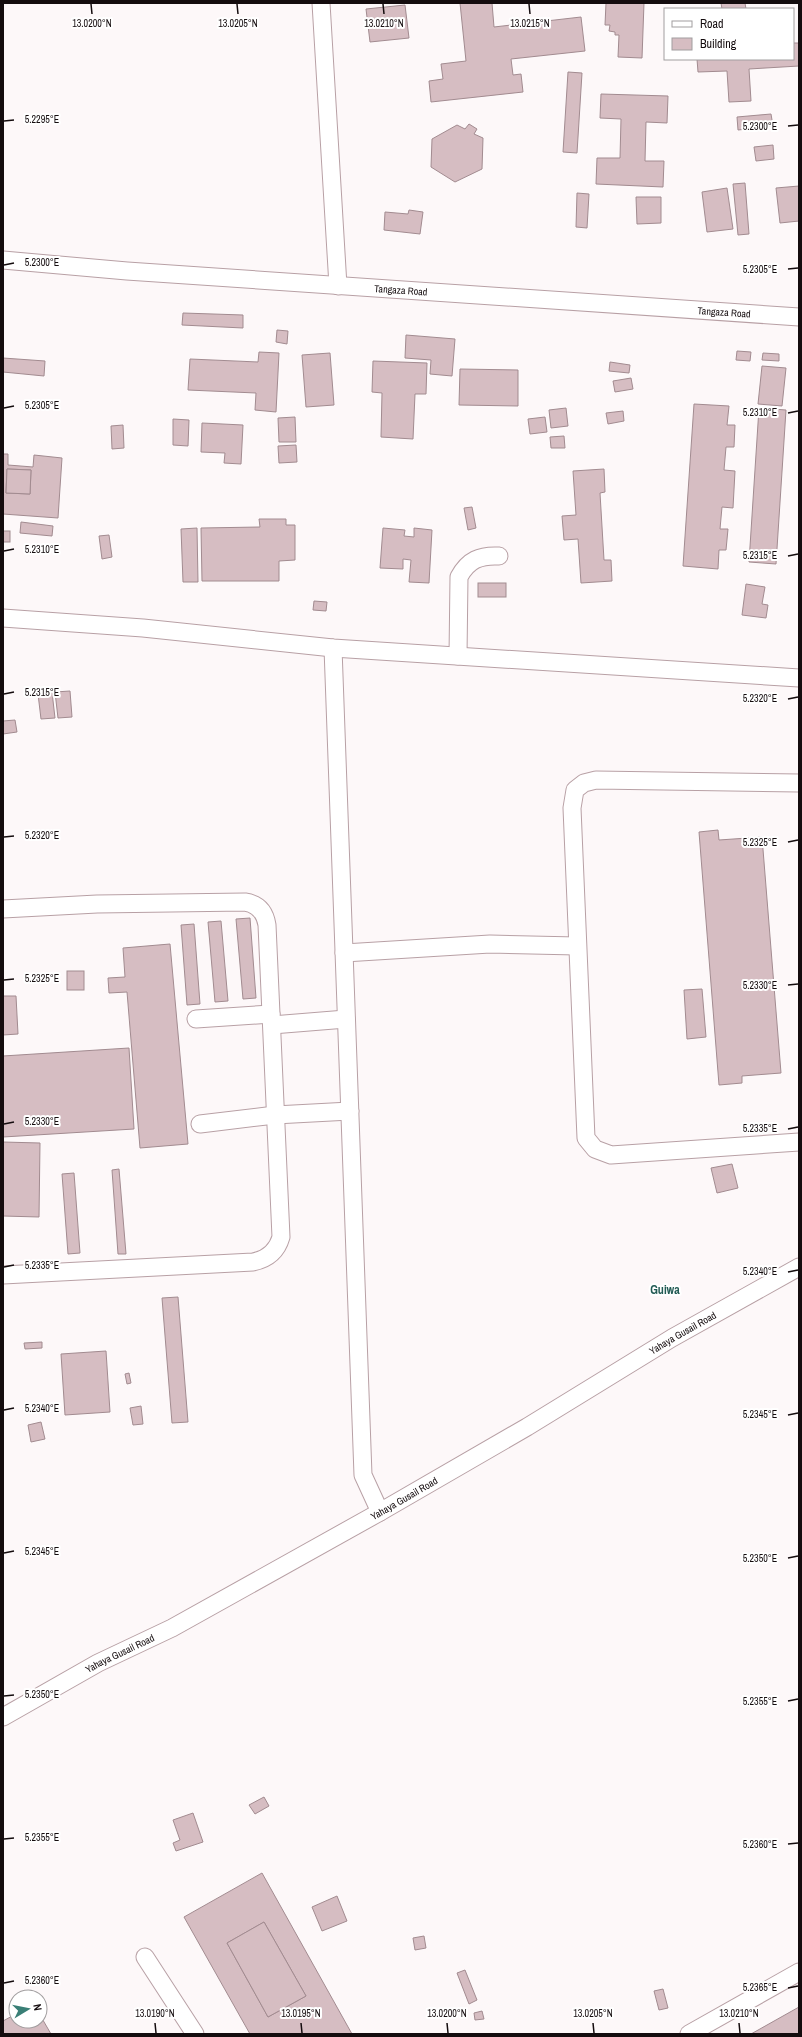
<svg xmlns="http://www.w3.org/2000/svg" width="802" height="2037" viewBox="0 0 802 2037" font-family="'Archivo Narrow',sans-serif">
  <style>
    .building { fill: #d6bdc2; stroke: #a28b90; fill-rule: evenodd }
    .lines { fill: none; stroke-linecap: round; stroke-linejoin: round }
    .minor-casing { stroke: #b8a0a5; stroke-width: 19 }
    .minor { stroke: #fff; stroke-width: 17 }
    .ticks { fill: none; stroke: #140c0e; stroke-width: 1.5 }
    .labels { text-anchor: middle; stroke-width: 4; stroke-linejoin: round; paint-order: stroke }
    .street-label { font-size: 10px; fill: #140c0e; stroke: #fff }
    .quarter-label { font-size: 12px; font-weight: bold; fill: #225b54; stroke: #fff }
    .ticks-label { font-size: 10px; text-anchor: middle; fill: #140c0e; stroke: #fff; stroke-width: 4; stroke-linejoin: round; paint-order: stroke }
  </style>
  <rect width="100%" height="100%" fill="#fdf8f9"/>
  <!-- building -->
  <g class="building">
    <path d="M 460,3 L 492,3 L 494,27 L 581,17 L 585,51 L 511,59 L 513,75 L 521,74 L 523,92 L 431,102 L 429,81 L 443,79 L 441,64 L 466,61 Z"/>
    <path d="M 606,3 L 644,3 L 642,58 L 618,57 L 619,35 L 615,35 L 615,32 L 609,31 L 610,25 L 605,25 Z"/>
    <path d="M 721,3 L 745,3 L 746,9 L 722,9 Z"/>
    <path d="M 405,5 L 409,38 L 370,42 L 366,9 Z"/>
    <path d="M 793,43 L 799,43 L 799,66 L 749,69 L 751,101 L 729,102 L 727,71 L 698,72 L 697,59 L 793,59 Z"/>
    <path d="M 568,72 L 582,73 L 577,153 L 563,152 Z"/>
    <path d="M 601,94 L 668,96 L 667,123 L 646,122 L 645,161 L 664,161 L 663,187 L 596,184 L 597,158 L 620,158 L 621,119 L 600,118 Z"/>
    <path d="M 771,114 L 773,126 L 738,130 L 737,117 Z"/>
    <path d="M 469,124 L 477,129 L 474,134 L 483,138 L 482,169 L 455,182 L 431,167 L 432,139 L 457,125 L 465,129 Z"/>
    <path d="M 773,145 L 774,159 L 756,161 L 754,147 Z"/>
    <path d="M 745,183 L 749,234 L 738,235 L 733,184 Z"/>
    <path d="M 799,186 L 799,221 L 780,223 L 776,188 Z"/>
    <path d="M 727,188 L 733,229 L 707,232 L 702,192 Z"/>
    <path d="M 577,193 L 589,194 L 587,228 L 576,227 Z"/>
    <path d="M 636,197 L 661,197 L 661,223 L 637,224 Z"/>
    <path d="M 409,210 L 423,212 L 420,234 L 384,230 L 385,212 L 408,214 Z"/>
    <path d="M 183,313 L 243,315 L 243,328 L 182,325 Z"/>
    <path d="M 277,330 L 288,331 L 287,344 L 276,342 Z"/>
    <path d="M 406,335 L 455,339 L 452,376 L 430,374 L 431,360 L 405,358 Z"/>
    <path d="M 737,351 L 751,352 L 750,361 L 736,360 Z"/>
    <path d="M 259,352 L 279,353 L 276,412 L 255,410 L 256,393 L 188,390 L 190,359 L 258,362 Z"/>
    <path d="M 330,353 L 334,405 L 306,407 L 302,355 Z"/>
    <path d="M 763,353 L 779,354 L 779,361 L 762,360 Z"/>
    <path d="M 3,358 L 45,361 L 44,376 L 3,372 Z"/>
    <path d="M 373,361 L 427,363 L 426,394 L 415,394 L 413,439 L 381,437 L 382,393 L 372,392 Z"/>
    <path d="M 610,362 L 630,365 L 629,373 L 609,371 Z"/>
    <path d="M 762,366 L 786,368 L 782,406 L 758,404 Z"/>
    <path d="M 460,369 L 518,370 L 518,406 L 459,405 Z"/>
    <path d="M 631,378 L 633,389 L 615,392 L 613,381 Z"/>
    <path d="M 694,404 L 729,406 L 727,425 L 735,425 L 734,447 L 726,447 L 724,470 L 735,471 L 733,508 L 722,507 L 720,529 L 728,529 L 726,550 L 719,550 L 718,569 L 683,566 Z"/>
    <path d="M 566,408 L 568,426 L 551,428 L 549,410 Z"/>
    <path d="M 759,408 L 786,410 L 776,564 L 749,562 Z"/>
    <path d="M 623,411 L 624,421 L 608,424 L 606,413 Z"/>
    <path d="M 295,417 L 296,442 L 279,442 L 278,418 Z"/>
    <path d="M 545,417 L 547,432 L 530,434 L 528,419 Z"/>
    <path d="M 173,419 L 189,420 L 188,446 L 173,445 Z"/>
    <path d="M 202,423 L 243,425 L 241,464 L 224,463 L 225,453 L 201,452 Z"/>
    <path d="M 123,425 L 124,448 L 112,449 L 111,426 Z"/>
    <path d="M 564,436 L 565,448 L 551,448 L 550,437 Z"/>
    <path d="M 296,445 L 297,462 L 279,463 L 278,446 Z"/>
    <path d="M 3,454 L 8,454 L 8,465 L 33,467 L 34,455 L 62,458 L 58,518 L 3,514 ZM 7,469 L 31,470 L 30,494 L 6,493 Z"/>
    <path d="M 7,469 L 31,470 L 30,494 L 6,493 Z"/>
    <path d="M 604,469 L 605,492 L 600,493 L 604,560 L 611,560 L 612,581 L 581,583 L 578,539 L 564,540 L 562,516 L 576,515 L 573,471 Z"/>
    <path d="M 472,507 L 476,528 L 468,530 L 464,508 Z"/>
    <path d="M 259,519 L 286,519 L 286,525 L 295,525 L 295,560 L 279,561 L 279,581 L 202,581 L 201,528 L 260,527 Z"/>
    <path d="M 21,522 L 53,526 L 52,536 L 20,533 Z"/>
    <path d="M 197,528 L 198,582 L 183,582 L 181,529 Z"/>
    <path d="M 383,528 L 405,530 L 404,536 L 414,537 L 414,528 L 432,530 L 429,583 L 409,582 L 411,560 L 403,559 L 403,569 L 380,568 Z"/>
    <rect x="3" y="531" width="7" height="11"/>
    <path d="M 109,535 L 112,557 L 102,559 L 99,536 Z"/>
    <rect x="478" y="583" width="28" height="14"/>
    <path d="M 746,584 L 765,587 L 762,604 L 768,605 L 766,618 L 742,615 Z"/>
    <path d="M 314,601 L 327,602 L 326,611 L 313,610 Z"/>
    <path d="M 70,691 L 72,717 L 58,718 L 55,692 Z"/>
    <path d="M 52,692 L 55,718 L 41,719 L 38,694 Z"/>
    <path d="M 15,720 L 17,732 L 3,734 L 3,721 Z"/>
    <path d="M 718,830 L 719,840 L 762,837 L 781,1073 L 742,1076 L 742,1083 L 719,1085 L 699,832 Z"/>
    <path d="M 250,918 L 256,998 L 243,999 L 236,919 Z"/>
    <path d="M 221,921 L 228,1001 L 215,1002 L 208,922 Z"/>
    <path d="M 194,924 L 200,1004 L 187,1005 L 181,925 Z"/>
    <path d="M 170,944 L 188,1144 L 140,1148 L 127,992 L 109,993 L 108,978 L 125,977 L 123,948 Z"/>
    <rect x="67" y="971" width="17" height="19"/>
    <path d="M 702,989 L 706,1037 L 687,1039 L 684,990 Z"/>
    <path d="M 3,996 L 16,996 L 18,1034 L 3,1035 Z"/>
    <path d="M 129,1048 L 134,1129 L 3,1137 L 3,1056 Z"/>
    <path d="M 3,1142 L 40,1143 L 39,1217 L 3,1216 Z"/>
    <path d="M 732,1164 L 738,1188 L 717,1193 L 711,1168 Z"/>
    <path d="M 119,1169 L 126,1254 L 118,1254 L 112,1170 Z"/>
    <path d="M 74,1173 L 80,1253 L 68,1254 L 62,1174 Z"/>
    <path d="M 178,1297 L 188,1422 L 172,1423 L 162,1298 Z"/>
    <path d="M 42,1342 L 42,1348 L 25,1349 L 24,1343 Z"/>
    <path d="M 106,1351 L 110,1412 L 65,1415 L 61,1354 Z"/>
    <path d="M 129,1373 L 131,1383 L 127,1384 L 125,1374 Z"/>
    <path d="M 141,1406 L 143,1424 L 133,1425 L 130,1408 Z"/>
    <path d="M 41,1422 L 45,1439 L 31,1442 L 28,1425 Z"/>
    <path d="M 264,1797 L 269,1806 L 255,1814 L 249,1805 Z"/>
    <path d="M 193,1813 L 203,1842 L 176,1851 L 173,1843 L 180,1840 L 173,1820 Z"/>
    <path d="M 262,1873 L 352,2034 L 250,2034 L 184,1917 ZM 264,1922 L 306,1996 L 268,2017 L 227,1943 Z"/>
    <path d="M 337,1896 L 347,1921 L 322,1931 L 312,1907 Z"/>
    <path d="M 264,1922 L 306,1996 L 268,2017 L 227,1943 Z"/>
    <path d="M 424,1936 L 426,1948 L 415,1950 L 413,1938 Z"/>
    <path d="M 465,1970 L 477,2000 L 469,2004 L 457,1973 Z"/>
    <path d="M 663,1989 L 668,2008 L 659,2010 L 654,1991 Z"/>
    <path d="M 799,2007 L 799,2034 L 751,2034 Z"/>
    <path d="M 482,2011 L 484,2019 L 475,2020 L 474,2013 Z"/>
    <path d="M 16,2014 L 16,2021 L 40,2021 L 40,2015 L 51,2034 L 3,2034 L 3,2021 Z"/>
  </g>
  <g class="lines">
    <defs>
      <g id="minor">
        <path d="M 321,3 L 338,286"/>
        <path id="s1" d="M 3,260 L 127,271 L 799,317"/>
        <path d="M 3,618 L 143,628 L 333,648 L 799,678"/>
        <path d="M 333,648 L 363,1475 L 380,1512"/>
        <path d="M 458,656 L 459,577 C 468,560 480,555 499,556"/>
        <path d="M 799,783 L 596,780 L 584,783 L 575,790 L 572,808 L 586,1138 L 595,1149 L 611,1155 L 799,1142"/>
        <path d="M 3,909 L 97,904 L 245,902 C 258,904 265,912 267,925 L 281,1237 C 277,1251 268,1259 253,1262 L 3,1275"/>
        <path d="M 344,953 L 490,944 L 577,946"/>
        <path d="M 196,1019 L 271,1014"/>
        <path d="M 272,1025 L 346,1019"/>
        <path d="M 200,1124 L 275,1115 L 350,1111"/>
        <path id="s2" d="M 3,1717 L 98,1663 L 172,1628 L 380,1512 L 527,1427 L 672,1338 L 799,1267"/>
        <path d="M 145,1957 L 195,2034"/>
        <path d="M 689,2034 L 799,1972"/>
      </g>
    </defs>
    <!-- minor casing -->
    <use href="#minor" class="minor-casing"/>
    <!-- minor -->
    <use href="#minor" class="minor"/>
  </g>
  <!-- ticks -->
  <path class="ticks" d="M 91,4 L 92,14M 237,4 L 238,14M 383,4 L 384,14M 529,4 L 530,14M 4,121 L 14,120M 788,126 L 798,125M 4,265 L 14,263M 788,269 L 798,268M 4,408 L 14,406M 788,413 L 798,411M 4,551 L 14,549M 788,556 L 798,554M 4,694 L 14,692M 788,699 L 798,697M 4,837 L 14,836M 788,842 L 798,840M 4,980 L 14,979M 788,985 L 798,984M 4,1124 L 14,1122M 788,1129 L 798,1127M 4,1267 L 14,1265M 788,1272 L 798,1270M 4,1410 L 14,1408M 788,1415 L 798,1413M 4,1553 L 14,1551M 788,1558 L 798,1556M 4,1696 L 14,1695M 788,1701 L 798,1699M 4,1839 L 14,1838M 788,1844 L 798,1843M 4,1983 L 14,1981M 788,1988 L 798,1986M 155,2023 L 156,2033M 301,2023 L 302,2033M 447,2023 L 448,2033M 593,2023 L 594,2033M 739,2023 L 740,2033"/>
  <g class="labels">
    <!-- street labels -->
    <g class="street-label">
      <text dy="4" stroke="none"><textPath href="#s1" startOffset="399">Tangaza Road</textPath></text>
      <text dy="4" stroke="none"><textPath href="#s1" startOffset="723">Tangaza Road</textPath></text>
      <text dy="4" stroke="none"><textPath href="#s2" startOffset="781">Yahaya Gusail Road</textPath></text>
      <text dy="4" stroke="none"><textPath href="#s2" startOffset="457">Yahaya Gusail Road</textPath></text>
      <text dy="4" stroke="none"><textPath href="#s2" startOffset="133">Yahaya Gusail Road</textPath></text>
    </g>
    <!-- quarter labels -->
    <g class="quarter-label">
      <text x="665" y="1294">Guiwa</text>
    </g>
  </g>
  <g class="ticks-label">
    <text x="92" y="27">13.0200°N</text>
    <text x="238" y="27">13.0205°N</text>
    <text x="384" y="27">13.0210°N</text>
    <text x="530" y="27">13.0215°N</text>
    <text x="42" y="123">5.2295°E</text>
    <text x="760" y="130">5.2300°E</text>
    <text x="42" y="266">5.2300°E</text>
    <text x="760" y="273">5.2305°E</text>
    <text x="42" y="409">5.2305°E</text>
    <text x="760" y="416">5.2310°E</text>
    <text x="42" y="553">5.2310°E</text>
    <text x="760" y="559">5.2315°E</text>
    <text x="42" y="696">5.2315°E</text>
    <text x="760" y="702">5.2320°E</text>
    <text x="42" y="839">5.2320°E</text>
    <text x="760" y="846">5.2325°E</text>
    <text x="42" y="982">5.2325°E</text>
    <text x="760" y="989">5.2330°E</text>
    <text x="42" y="1125">5.2330°E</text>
    <text x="760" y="1132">5.2335°E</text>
    <text x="42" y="1269">5.2335°E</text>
    <text x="760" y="1275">5.2340°E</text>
    <text x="42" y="1412">5.2340°E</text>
    <text x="760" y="1418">5.2345°E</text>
    <text x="42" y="1555">5.2345°E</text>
    <text x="760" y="1562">5.2350°E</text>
    <text x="42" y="1698">5.2350°E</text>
    <text x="760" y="1705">5.2355°E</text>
    <text x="42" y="1841">5.2355°E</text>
    <text x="760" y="1848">5.2360°E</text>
    <text x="42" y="1984">5.2360°E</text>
    <text x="760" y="1991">5.2365°E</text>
    <text x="155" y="2017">13.0190°N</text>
    <text x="301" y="2017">13.0195°N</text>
    <text x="447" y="2017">13.0200°N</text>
    <text x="593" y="2017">13.0205°N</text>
    <text x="739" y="2017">13.0210°N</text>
  </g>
  <!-- border -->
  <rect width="802" height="2037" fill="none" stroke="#140c0e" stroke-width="8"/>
  <!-- legend -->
  <rect x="664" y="8" width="130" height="52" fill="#ffffff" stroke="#a19e9f"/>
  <rect x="672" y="21" width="20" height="6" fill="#ffffff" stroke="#a19e9f"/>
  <text x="700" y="28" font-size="12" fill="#140c0e">Road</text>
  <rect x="672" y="38" width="20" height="12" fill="#d6bdc2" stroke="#a19e9f"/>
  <text x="700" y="48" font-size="12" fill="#140c0e">Building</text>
  <!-- north arrow -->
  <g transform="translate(28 2009) rotate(80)"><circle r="19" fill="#ffffff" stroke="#a19e9f"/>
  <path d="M0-3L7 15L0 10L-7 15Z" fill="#397f76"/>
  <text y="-6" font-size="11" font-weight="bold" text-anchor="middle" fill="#140c0e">N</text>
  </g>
</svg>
